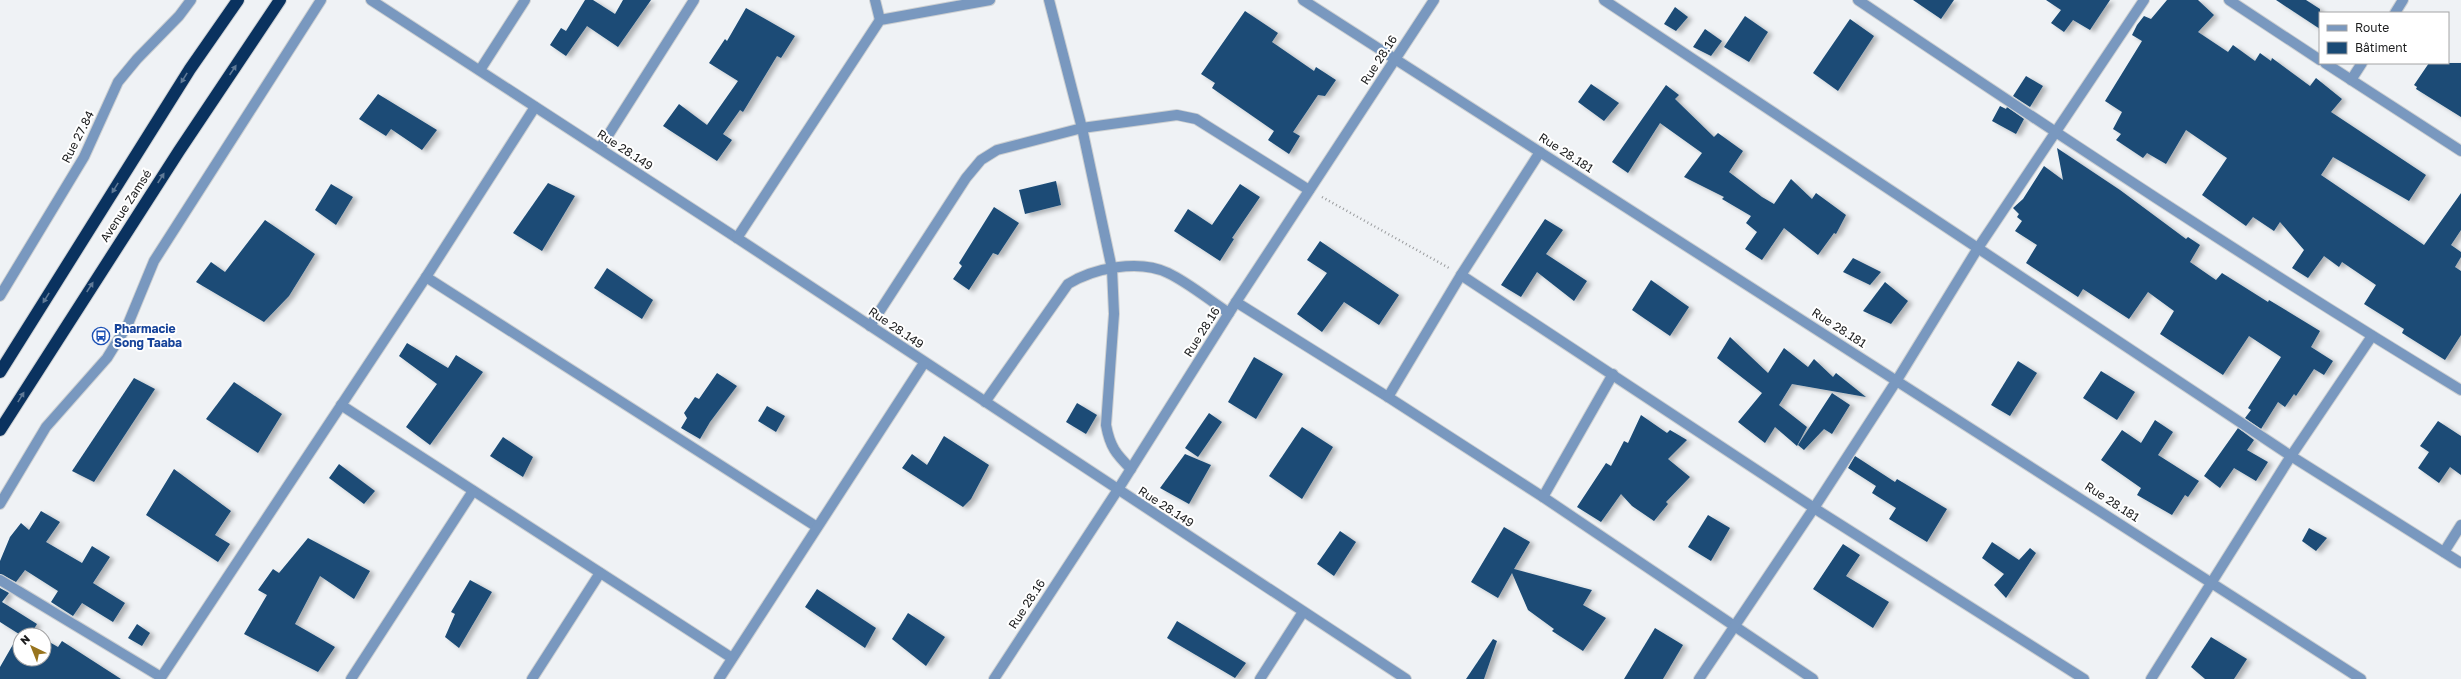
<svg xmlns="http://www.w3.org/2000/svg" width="2461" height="679" viewBox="0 0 2461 679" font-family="'Golos Text',sans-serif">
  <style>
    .building { fill: #1a4b76; filter: url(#shadow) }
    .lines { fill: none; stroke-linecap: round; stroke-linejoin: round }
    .minor-casing { stroke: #cdd0d2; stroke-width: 12 }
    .highway-casing { stroke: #cdd0d2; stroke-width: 14 }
    .path { stroke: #9a9c9e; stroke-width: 2.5; stroke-dasharray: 1 3; stroke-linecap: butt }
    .minor { stroke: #7998bf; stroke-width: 10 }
    .highway { stroke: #0a325f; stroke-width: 12 }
    .oneway { fill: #607a97 }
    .labels { text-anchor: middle; stroke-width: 4; stroke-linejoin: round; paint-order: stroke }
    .street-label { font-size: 12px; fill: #1b1c1d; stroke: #fff }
    .transit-label { font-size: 12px; font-weight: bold; fill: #164399; stroke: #fff; text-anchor: start }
  </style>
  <defs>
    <filter id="shadow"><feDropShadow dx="4.5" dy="2.5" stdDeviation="2" flood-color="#0004"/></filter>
  </defs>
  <rect width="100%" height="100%" fill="#eff2f5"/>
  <!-- building -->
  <g class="building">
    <path d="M 585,0 L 593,0 L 615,14 L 623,0 L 651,0 L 618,47 L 587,26 L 566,56 L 550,45 L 561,28 L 566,31 Z"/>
    <path d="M 1913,0 L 1954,0 L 1941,19 Z"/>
    <path d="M 2046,0 L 2110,0 L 2090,30 L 2073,20 L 2064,32 L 2051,23 L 2061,10 Z"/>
    <path d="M 2167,0 L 2198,0 L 2214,15 L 2198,32 L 2228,52 L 2233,45 L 2255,61 L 2260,53 L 2271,61 L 2272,58 L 2310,86 L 2316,78 L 2342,99 L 2331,112 L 2426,175 L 2409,201 L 2333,157 L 2321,175 L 2424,245 L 2461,193 L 2461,230 L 2451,245 L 2461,252 L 2461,257 L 2455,267 L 2461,271 L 2461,335 L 2445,360 L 2402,333 L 2404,329 L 2364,304 L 2376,285 L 2342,262 L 2339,267 L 2324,256 L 2308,278 L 2292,268 L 2304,250 L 2280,222 L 2274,231 L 2253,217 L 2246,226 L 2202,195 L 2227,158 L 2186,130 L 2166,164 L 2147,153 L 2143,158 L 2116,140 L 2121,134 L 2113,129 L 2122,112 L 2105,101 L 2142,41 L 2132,35 L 2137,25 L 2144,16 L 2151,19 Z"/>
    <path d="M 2276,0 L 2306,0 L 2320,9 L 2320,29 Z"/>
    <path d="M 1675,7 L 1688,17 L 1676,31 L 1664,24 Z"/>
    <path d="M 746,8 L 795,36 L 781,58 L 777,56 L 743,112 L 740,110 L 723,134 L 732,140 L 717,161 L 663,126 L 679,104 L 707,125 L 738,81 L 709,63 L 725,39 L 727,41 Z"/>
    <path d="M 1245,11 L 1278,33 L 1272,42 L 1314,71 L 1316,67 L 1336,80 L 1325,96 L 1318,95 L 1293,132 L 1300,136 L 1289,154 L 1268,140 L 1274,131 L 1212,88 L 1215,83 L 1201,74 Z"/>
    <path d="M 1745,16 L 1768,32 L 1749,62 L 1724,47 Z"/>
    <path d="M 1850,19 L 1874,36 L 1838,91 L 1813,73 Z"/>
    <path d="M 1705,29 L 1722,41 L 1711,56 L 1693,47 Z"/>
    <path d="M 2429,63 L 2461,63 L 2461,117 L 2416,89 L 2417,87 L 2414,85 Z"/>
    <path d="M 2026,76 L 2043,86 L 2030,107 L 2013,96 Z"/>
    <path d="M 1591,84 L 1619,103 L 1604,121 L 1578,102 Z"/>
    <path d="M 1666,85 L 1679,95 L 1675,99 L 1714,137 L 1718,133 L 1743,151 L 1729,172 L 1762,197 L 1774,204 L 1791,179 L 1812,199 L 1816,193 L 1846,215 L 1836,234 L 1834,233 L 1818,255 L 1784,228 L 1762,260 L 1745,249 L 1757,232 L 1746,223 L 1751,216 L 1722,199 L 1724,197 L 1684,177 L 1702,153 L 1660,123 L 1628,173 L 1612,162 Z"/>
    <path d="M 378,94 L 437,130 L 422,150 L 391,129 L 386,136 L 359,119 Z"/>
    <path d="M 2000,106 L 2006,109 L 2007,107 L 2024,119 L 2016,134 L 1992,121 Z"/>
    <path d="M 2057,148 L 2120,190 L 2186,239 L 2188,237 L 2200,245 L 2190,262 L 2216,280 L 2222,273 L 2268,302 L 2269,300 L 2320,331 L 2311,347 L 2333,361 L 2324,375 L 2314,369 L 2296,396 L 2294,394 L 2285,407 L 2278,402 L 2261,429 L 2245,418 L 2251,410 L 2248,408 L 2281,357 L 2249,336 L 2223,375 L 2160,334 L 2174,311 L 2148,292 L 2129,319 L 2083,289 L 2078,297 L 2026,263 L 2037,245 L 2015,231 L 2022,221 L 2017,217 L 2019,214 L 2013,208 L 2023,199 L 2044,166 L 2063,180 Z"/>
    <path d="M 1056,181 L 1061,205 L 1025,214 L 1019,190 Z"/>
    <path d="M 548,183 L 575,196 L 542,251 L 513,233 Z"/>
    <path d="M 331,184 L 353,197 L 336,225 L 315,210 Z"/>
    <path d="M 1240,184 L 1260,197 L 1232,238 L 1234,239 L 1220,261 L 1174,231 L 1188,209 L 1212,225 Z"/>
    <path d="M 994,207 L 1019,223 L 998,255 L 993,253 L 969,290 L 953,279 L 962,266 L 959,263 Z"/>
    <path d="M 1545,219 L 1563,230 L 1546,254 L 1587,281 L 1574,301 L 1537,272 L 1521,297 L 1501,285 Z"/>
    <path d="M 265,220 L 315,254 L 289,296 L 264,322 L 196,282 L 211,262 L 225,272 Z"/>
    <path d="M 1320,241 L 1399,295 L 1379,325 L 1344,302 L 1322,332 L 1297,314 L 1327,273 L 1307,260 Z"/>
    <path d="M 1853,258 L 1881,272 L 1870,285 L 1843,272 Z"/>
    <path d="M 607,268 L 653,300 L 642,319 L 594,288 Z"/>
    <path d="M 1651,280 L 1689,307 L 1670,336 L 1632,310 Z"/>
    <path d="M 1885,282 L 1908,301 L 1891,324 L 1863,311 Z"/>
    <path d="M 1730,337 L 1768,373 L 1784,348 L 1808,367 L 1814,359 L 1833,377 L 1836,373 L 1866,397 L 1792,384 L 1779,405 L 1807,427 L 1797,446 L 1775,427 L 1765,443 L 1738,422 L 1762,393 L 1717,358 Z"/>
    <path d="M 407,343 L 448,368 L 456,355 L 483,372 L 430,445 L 406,427 L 437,384 L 399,356 Z"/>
    <path d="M 1254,357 L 1283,374 L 1256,419 L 1228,402 Z"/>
    <path d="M 2018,361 L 2037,373 L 2010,416 L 1991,405 Z"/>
    <path d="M 2101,371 L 2135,392 L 2117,420 L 2083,398 Z"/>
    <path d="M 717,373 L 737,386 L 710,422 L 700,439 L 681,428 L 687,418 L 684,413 L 695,397 L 699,399 Z"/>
    <path d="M 134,378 L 155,389 L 94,482 L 72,471 Z"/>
    <path d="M 234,382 L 282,414 L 258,453 L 206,419 Z"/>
    <path d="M 1832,393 L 1850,405 L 1832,434 L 1824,429 L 1804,450 L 1798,445 Z"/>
    <path d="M 1077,403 L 1097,415 L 1086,434 L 1066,422 Z"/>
    <path d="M 767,406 L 785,416 L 776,432 L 758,421 Z"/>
    <path d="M 1209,413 L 1222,422 L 1198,457 L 1185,448 Z"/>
    <path d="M 1641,415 L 1667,433 L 1670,430 L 1687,440 L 1668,459 L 1690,477 L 1666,502 L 1668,504 L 1654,521 L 1632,506 L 1621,494 L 1601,522 L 1577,507 L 1606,463 L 1611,466 L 1624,441 L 1628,443 Z"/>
    <path d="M 2155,420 L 2173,432 L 2158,455 L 2199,481 L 2188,497 L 2185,495 L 2172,515 L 2137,495 L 2141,488 L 2101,460 L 2122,430 L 2141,443 Z"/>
    <path d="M 2438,421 L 2461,436 L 2461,475 L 2450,467 L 2439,483 L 2418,468 L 2429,452 L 2420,446 Z"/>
    <path d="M 1302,427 L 1333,447 L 1302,499 L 1269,476 Z"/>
    <path d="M 2238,428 L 2254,440 L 2247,450 L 2268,462 L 2256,481 L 2234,468 L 2220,488 L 2204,476 Z"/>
    <path d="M 944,436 L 989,465 L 971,499 L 963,507 L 902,468 L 912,454 L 927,465 Z"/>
    <path d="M 503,437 L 533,457 L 523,477 L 490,456 Z"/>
    <path d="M 1185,454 L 1211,465 L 1189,504 L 1160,488 Z"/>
    <path d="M 1855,456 L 1895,482 L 1897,479 L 1947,509 L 1927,542 L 1889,519 L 1896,508 L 1872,493 L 1876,486 L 1848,468 Z"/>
    <path d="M 339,464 L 375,491 L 364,504 L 329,478 Z"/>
    <path d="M 174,469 L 231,511 L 215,535 L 230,544 L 218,562 L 146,515 Z"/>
    <path d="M 41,511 L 60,522 L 46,542 L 82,563 L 92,546 L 110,557 L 93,583 L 125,603 L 113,622 L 82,603 L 73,616 L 51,602 L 58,591 L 25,570 L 16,582 L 0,574 L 0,561 L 10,537 L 21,523 L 29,530 Z"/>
    <path d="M 1708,515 L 1730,528 L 1711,561 L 1688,547 Z"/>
    <path d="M 1504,527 L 1530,542 L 1514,569 L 1592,590 L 1583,605 L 1606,618 L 1583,651 L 1552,631 L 1554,629 L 1528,610 L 1512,573 L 1498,598 L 1471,582 Z"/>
    <path d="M 2309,528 L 2327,538 L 2316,551 L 2302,541 Z"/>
    <path d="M 1340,531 L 1356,542 L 1334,576 L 1317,564 Z"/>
    <path d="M 308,538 L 370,571 L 354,599 L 320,576 L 295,624 L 335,647 L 318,672 L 244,634 L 267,595 L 258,590 L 273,569 L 279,573 Z"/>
    <path d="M 1992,542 L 2019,560 L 2030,548 L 2036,553 L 2006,598 L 1994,585 L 2004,574 L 1982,558 Z"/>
    <path d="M 1843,544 L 1860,555 L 1846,576 L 1889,602 L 1873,628 L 1813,589 Z"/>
    <path d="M 470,580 L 492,592 L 459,648 L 445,637 L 455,614 L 451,612 Z"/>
    <path d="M 0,588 L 9,593 L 2,602 L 37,624 L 32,632 L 37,635 L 20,635 L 20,659 L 44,659 L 44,639 L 58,647 L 62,641 L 121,679 L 0,679 L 0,667 L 19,634 L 0,622 Z"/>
    <path d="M 817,589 L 876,628 L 865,648 L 805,607 Z"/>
    <path d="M 908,613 L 945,637 L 926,666 L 892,639 Z"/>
    <path d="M 1177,621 L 1246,663 L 1235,678 L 1167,638 Z"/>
    <path d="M 137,624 L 150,633 L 142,646 L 128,638 Z"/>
    <path d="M 1655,628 L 1683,645 L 1663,679 L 1624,679 Z"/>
    <path d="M 2211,637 L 2247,659 L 2234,679 L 2205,679 L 2191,667 Z"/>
    <path d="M 1493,639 L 1497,641 L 1484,679 L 1466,679 Z"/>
  </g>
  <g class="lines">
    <defs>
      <g id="minor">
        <path d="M 371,0 L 737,238 L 1406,679"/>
        <path d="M 875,0 L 880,20"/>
        <path d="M 1049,0 L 1082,128 L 1112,269 L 1114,314 L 1106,425 C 1110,447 1116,454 1131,469"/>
        <path d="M 1303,0 L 2361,679"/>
        <path d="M 1604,0 L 2291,456 L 2461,563"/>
        <path d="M 1858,0 C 2057,134 2256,266 2461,390"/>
        <path d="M 2229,0 L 2320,60"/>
        <path d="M 2395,13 L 2403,0"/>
        <path d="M 2325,63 L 2461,151"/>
        <path d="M 480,70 L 525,0"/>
        <path d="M 2351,80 L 2362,63"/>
        <path d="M 600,148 L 694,0"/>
        <path d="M 737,238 L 880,20 L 990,0"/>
        <path d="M 1461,275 L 1814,508 L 2084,679"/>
        <path d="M 426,277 L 817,527"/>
        <path d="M 0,296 L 84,157 L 118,82 L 137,59 L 179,16 L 191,0"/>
        <path d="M 1236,302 L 1388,397 L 1543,497 L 1813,679"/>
        <path d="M 870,326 L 966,178 L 981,160 L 997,150 L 1082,128 L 1177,115 L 1196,119 L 1309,190"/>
        <path d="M 1388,397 L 1461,275 L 1540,152"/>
        <path d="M 985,402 L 1068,284 C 1094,268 1139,259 1168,273 C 1189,283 1209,300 1229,313"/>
        <path d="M 341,405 L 732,658"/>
        <path d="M 1543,497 L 1613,374"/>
        <path d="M 0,504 L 46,427 L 107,358 L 128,324 L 154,261 L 321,0"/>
        <path d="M 2444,552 L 2461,525"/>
        <path d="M 0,580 L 161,677"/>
        <path d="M 160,679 L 426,277 L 535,107"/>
        <path d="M 351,679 L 473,491"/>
        <path d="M 532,679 L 600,573"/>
        <path d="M 719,679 L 924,363"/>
        <path d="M 994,679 L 1117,491 L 1236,302 L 1434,0"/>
        <path d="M 1260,679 L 1303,612"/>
        <path d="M 1699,679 L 1814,508 L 1897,380 L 1978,248 L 2144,0"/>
        <path d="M 2151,679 L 2291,456 L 2372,336"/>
      </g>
      <g id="highway">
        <path d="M 0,372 L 190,69 L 238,0"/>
        <path d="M 0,430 L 179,151 L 280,0"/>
      </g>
    </defs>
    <!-- minor casing -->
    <use href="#minor" class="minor-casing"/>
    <!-- highway casing -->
    <use href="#highway" class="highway-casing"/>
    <!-- path -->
    <path class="path" d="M 1322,197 L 1449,268"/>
    <!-- minor -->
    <use href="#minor" class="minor"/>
    <!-- highway -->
    <use href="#highway" class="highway"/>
  </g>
  <!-- one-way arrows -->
  <defs><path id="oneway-solid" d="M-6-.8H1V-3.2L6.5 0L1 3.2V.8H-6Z"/></defs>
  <g class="oneway">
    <use href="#oneway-solid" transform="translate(233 70) rotate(-56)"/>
    <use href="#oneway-solid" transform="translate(184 78) rotate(122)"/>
    <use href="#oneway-solid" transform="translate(161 178) rotate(-57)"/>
    <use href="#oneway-solid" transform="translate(115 188) rotate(122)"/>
    <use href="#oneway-solid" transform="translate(90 287) rotate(-57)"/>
    <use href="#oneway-solid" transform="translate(46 298) rotate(122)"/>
    <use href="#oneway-solid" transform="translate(21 397) rotate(-58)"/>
  </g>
  <!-- icons -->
  <defs>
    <symbol id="bus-ring" viewBox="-11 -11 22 22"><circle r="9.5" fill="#fff" stroke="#1a4fb4" stroke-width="1.5"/><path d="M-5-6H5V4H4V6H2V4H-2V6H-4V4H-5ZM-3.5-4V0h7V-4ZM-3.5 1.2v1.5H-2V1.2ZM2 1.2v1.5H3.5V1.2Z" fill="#1a4fb4"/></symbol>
  </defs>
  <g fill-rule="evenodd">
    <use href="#bus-ring" x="91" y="326" width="20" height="20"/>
  </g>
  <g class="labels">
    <!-- street labels -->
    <g class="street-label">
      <text transform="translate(1379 60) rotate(-57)" y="4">Rue 28.16</text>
      <text transform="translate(78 137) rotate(-63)" y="4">Rue 27.84</text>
      <text transform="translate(625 150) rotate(33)" y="4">Rue 28.149</text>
      <text transform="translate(1566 153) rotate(33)" y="4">Rue 28.181</text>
      <text transform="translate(126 206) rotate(-57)" y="4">Avenue Zamsé</text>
      <text transform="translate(896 328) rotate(34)" y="4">Rue 28.149</text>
      <text transform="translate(1839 328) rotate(33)" y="4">Rue 28.181</text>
      <text transform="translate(1202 332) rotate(-58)" y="4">Rue 28.16</text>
      <text transform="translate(2112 502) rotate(33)" y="4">Rue 28.181</text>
      <text transform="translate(1166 507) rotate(33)" y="4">Rue 28.149</text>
      <text transform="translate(1027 604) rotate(-57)" y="4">Rue 28.16</text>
    </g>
    <!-- transit labels -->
    <g class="transit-label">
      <text x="114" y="333">Pharmacie<tspan x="114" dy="14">Song Taaba</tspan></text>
    </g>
  </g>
  <!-- legend -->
  <rect x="2319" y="12" width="130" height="52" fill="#ffffff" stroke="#a4a4a5"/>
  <rect x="2327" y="25" width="20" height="6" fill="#7998bf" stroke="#a4a4a5"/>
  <text x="2355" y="32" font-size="12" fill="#1b1c1d">Route</text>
  <rect x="2327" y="42" width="20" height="12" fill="#1a4b76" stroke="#a4a4a5"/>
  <text x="2355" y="52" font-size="12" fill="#1b1c1d">Bâtiment</text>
  <!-- north arrow -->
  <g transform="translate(32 647) rotate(317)"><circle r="19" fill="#ffffff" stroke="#a4a4a5"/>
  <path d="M0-3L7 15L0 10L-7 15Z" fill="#98741e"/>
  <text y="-6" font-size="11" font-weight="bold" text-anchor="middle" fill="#1b1c1d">N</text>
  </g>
</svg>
